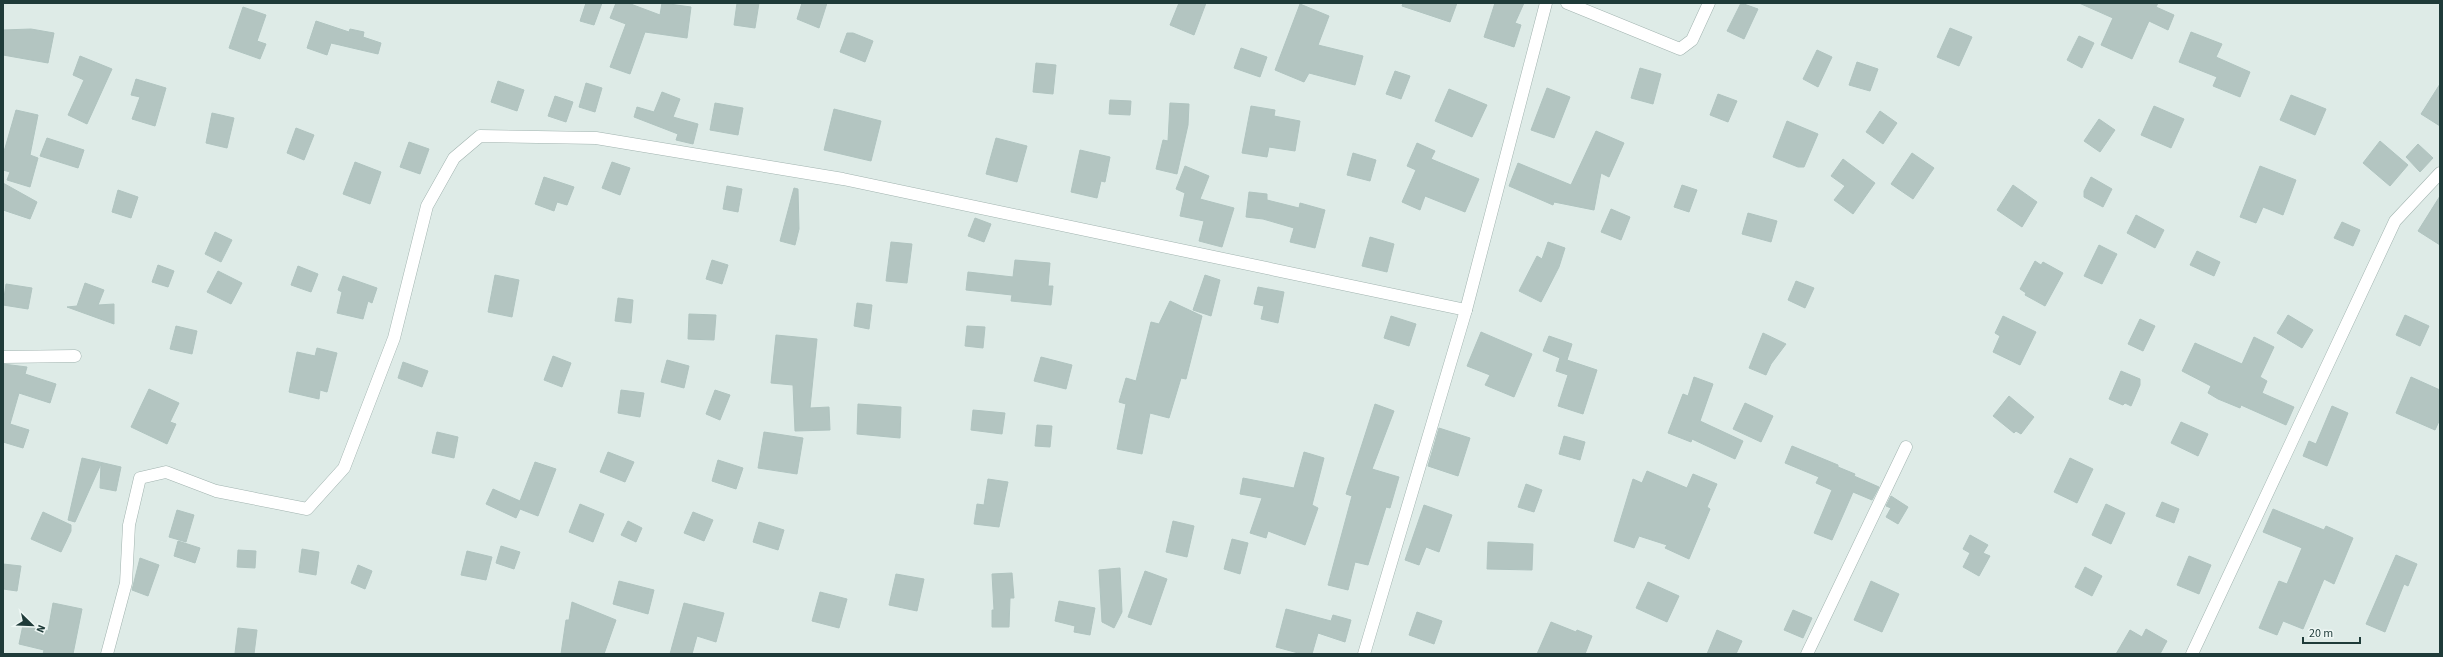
<svg xmlns="http://www.w3.org/2000/svg" width="2443" height="657" viewBox="0 0 2443 657" font-family="'Source Sans 3',sans-serif">
  <style>
    .building { fill: #b3c5c1; stroke: #b0c4c0 }
    .lines { fill: none; stroke-linecap: round; stroke-linejoin: round }
    .minor-casing { stroke: #a1b3af; stroke-width: 13 }
    .minor { stroke: #fff; stroke-width: 12 }
  </style>
  <rect width="100%" height="100%" fill="#deebe7"/>
  <!-- building -->
  <g class="building">
    <path d="M 586,3 L 602,3 L 594,25 L 580,21 Z"/>
    <path d="M 616,3 L 628,3 L 660,15 L 662,3 L 691,7 L 687,38 L 645,32 L 630,74 L 610,67 L 626,24 L 610,18 Z"/>
    <path d="M 737,3 L 759,3 L 755,28 L 734,25 Z"/>
    <path d="M 802,3 L 827,3 L 819,28 L 797,19 Z"/>
    <path d="M 1179,3 L 1206,3 L 1194,35 L 1170,25 Z"/>
    <path d="M 1403,3 L 1457,3 L 1450,22 L 1402,6 Z"/>
    <path d="M 1495,3 L 1524,3 L 1515,23 L 1521,25 L 1514,47 L 1484,37 Z"/>
    <path d="M 1741,3 L 1758,9 L 1744,39 L 1727,31 Z"/>
    <path d="M 2079,3 L 2158,3 L 2156,7 L 2174,15 L 2168,30 L 2149,21 L 2132,59 L 2101,45 L 2113,18 Z"/>
    <path d="M 1300,4 L 1329,16 L 1318,45 L 1363,56 L 1355,85 L 1309,73 L 1304,82 L 1275,70 Z"/>
    <path d="M 243,7 L 266,15 L 257,41 L 266,44 L 260,59 L 229,48 Z"/>
    <path d="M 316,21 L 349,32 L 350,29 L 364,32 L 363,37 L 381,43 L 378,54 L 331,43 L 327,55 L 307,48 Z"/>
    <path d="M 1950,28 L 1972,37 L 1959,66 L 1937,57 Z"/>
    <path d="M 31,29 L 54,33 L 48,63 L 3,55 L 3,30 Z"/>
    <path d="M 2191,32 L 2222,44 L 2216,57 L 2250,72 L 2240,97 L 2213,86 L 2217,77 L 2179,62 Z"/>
    <path d="M 847,33 L 853,33 L 873,41 L 865,62 L 840,52 Z"/>
    <path d="M 2079,36 L 2094,43 L 2082,68 L 2067,60 Z"/>
    <path d="M 1241,48 L 1267,57 L 1260,77 L 1234,68 Z"/>
    <path d="M 1817,50 L 1832,57 L 1818,87 L 1803,79 Z"/>
    <path d="M 80,56 L 112,69 L 87,124 L 68,115 L 84,80 L 73,75 Z"/>
    <path d="M 1857,62 L 1878,69 L 1870,91 L 1849,85 Z"/>
    <path d="M 1036,63 L 1056,65 L 1053,94 L 1033,92 Z"/>
    <path d="M 1640,68 L 1661,74 L 1653,104 L 1631,98 Z"/>
    <path d="M 1395,71 L 1410,76 L 1401,99 L 1386,94 Z"/>
    <path d="M 136,79 L 166,88 L 155,126 L 132,119 L 140,97 L 131,95 Z"/>
    <path d="M 498,81 L 524,90 L 517,111 L 491,102 Z"/>
    <path d="M 586,83 L 602,88 L 595,112 L 579,107 Z"/>
    <path d="M 2440,84 L 2440,126 L 2421,114 Z"/>
    <path d="M 1547,88 L 1570,97 L 1554,138 L 1531,130 Z"/>
    <path d="M 1449,89 L 1487,105 L 1472,137 L 1435,121 Z"/>
    <path d="M 662,92 L 680,99 L 673,117 L 698,124 L 693,144 L 676,140 L 678,134 L 634,117 L 637,107 L 654,112 Z"/>
    <path d="M 1718,94 L 1737,101 L 1728,122 L 1710,115 Z"/>
    <path d="M 2291,95 L 2326,109 L 2315,135 L 2280,120 Z"/>
    <path d="M 555,96 L 573,102 L 566,122 L 548,116 Z"/>
    <path d="M 1110,100 L 1131,101 L 1130,115 L 1109,114 Z"/>
    <path d="M 715,103 L 743,108 L 738,135 L 710,130 Z"/>
    <path d="M 1170,103 L 1189,104 L 1188,125 L 1177,174 L 1156,169 L 1163,140 L 1168,141 Z"/>
    <path d="M 1251,106 L 1275,110 L 1274,116 L 1300,121 L 1295,151 L 1269,147 L 1267,157 L 1242,153 Z"/>
    <path d="M 2154,106 L 2184,119 L 2171,148 L 2141,135 Z"/>
    <path d="M 834,109 L 881,121 L 871,161 L 824,150 Z"/>
    <path d="M 16,110 L 38,115 L 30,155 L 38,158 L 30,187 L 7,180 L 10,172 L 3,170 L 3,155 Z"/>
    <path d="M 1880,111 L 1897,123 L 1883,144 L 1866,132 Z"/>
    <path d="M 212,113 L 234,118 L 227,148 L 206,143 Z"/>
    <path d="M 2099,119 L 2115,130 L 2100,152 L 2084,141 Z"/>
    <path d="M 1787,121 L 1818,134 L 1804,167 L 1798,167 L 1773,157 Z"/>
    <path d="M 296,128 L 314,135 L 304,160 L 287,153 Z"/>
    <path d="M 1596,131 L 1624,143 L 1609,177 L 1601,173 L 1594,210 L 1554,202 L 1553,205 L 1509,186 L 1518,163 L 1571,185 Z"/>
    <path d="M 47,138 L 84,150 L 78,168 L 40,156 Z"/>
    <path d="M 996,138 L 1027,146 L 1017,182 L 986,174 Z"/>
    <path d="M 2380,141 L 2408,165 L 2390,186 L 2363,163 Z"/>
    <path d="M 409,142 L 429,149 L 420,174 L 400,167 Z"/>
    <path d="M 1417,143 L 1435,151 L 1431,159 L 1479,179 L 1465,212 L 1425,196 L 1420,210 L 1402,202 L 1416,170 L 1407,166 Z"/>
    <path d="M 2418,144 L 2433,158 L 2420,172 L 2406,157 Z"/>
    <path d="M 1080,150 L 1110,157 L 1105,182 L 1101,181 L 1097,198 L 1071,192 Z"/>
    <path d="M 1353,153 L 1376,160 L 1370,181 L 1347,175 Z"/>
    <path d="M 1912,153 L 1934,168 L 1913,199 L 1891,184 Z"/>
    <path d="M 1843,159 L 1875,183 L 1853,214 L 1834,200 L 1845,186 L 1831,176 Z"/>
    <path d="M 355,162 L 381,172 L 370,204 L 343,194 Z"/>
    <path d="M 612,162 L 630,168 L 620,195 L 602,188 Z"/>
    <path d="M 1185,166 L 1209,176 L 1200,199 L 1234,208 L 1222,247 L 1199,241 L 1204,221 L 1180,216 L 1185,193 L 1176,189 Z"/>
    <path d="M 2260,166 L 2296,180 L 2283,215 L 2263,207 L 2256,223 L 2240,217 Z"/>
    <path d="M 544,177 L 574,187 L 567,205 L 557,202 L 554,211 L 535,204 Z"/>
    <path d="M 2091,177 L 2112,189 L 2103,207 L 2084,197 L 2084,191 Z"/>
    <path d="M 3,183 L 37,202 L 30,219 L 3,210 Z"/>
    <path d="M 1682,185 L 1697,190 L 1689,212 L 1674,207 Z"/>
    <path d="M 2013,185 L 2037,202 L 2022,227 L 1997,210 Z"/>
    <path d="M 727,186 L 742,189 L 738,212 L 723,209 Z"/>
    <path d="M 794,188 L 798,189 L 799,229 L 795,245 L 780,241 Z"/>
    <path d="M 118,190 L 138,197 L 131,218 L 112,212 Z"/>
    <path d="M 1249,192 L 1267,194 L 1267,200 L 1299,208 L 1300,203 L 1325,210 L 1315,248 L 1290,242 L 1294,228 L 1263,219 L 1246,217 Z"/>
    <path d="M 2440,196 L 2440,245 L 2418,231 Z"/>
    <path d="M 1611,209 L 1630,217 L 1621,240 L 1601,232 Z"/>
    <path d="M 1748,213 L 1777,221 L 1771,242 L 1742,234 Z"/>
    <path d="M 2136,215 L 2164,230 L 2155,248 L 2127,233 Z"/>
    <path d="M 975,218 L 991,224 L 984,242 L 968,236 Z"/>
    <path d="M 2342,222 L 2360,230 L 2353,246 L 2334,238 Z"/>
    <path d="M 215,232 L 232,240 L 221,262 L 205,254 Z"/>
    <path d="M 1370,237 L 1394,244 L 1387,272 L 1362,266 Z"/>
    <path d="M 891,242 L 912,244 L 907,283 L 886,281 Z"/>
    <path d="M 1548,242 L 1565,248 L 1559,267 L 1541,302 L 1519,291 L 1537,256 L 1542,259 Z"/>
    <path d="M 2099,245 L 2117,254 L 2102,284 L 2084,276 Z"/>
    <path d="M 2197,251 L 2220,262 L 2214,276 L 2190,265 Z"/>
    <path d="M 712,260 L 728,265 L 722,284 L 706,279 Z"/>
    <path d="M 1015,260 L 1050,263 L 1048,286 L 1053,286 L 1051,305 L 1011,301 L 1012,295 L 966,290 L 968,272 L 1013,277 Z"/>
    <path d="M 2035,261 L 2041,265 L 2043,262 L 2063,273 L 2045,306 L 2025,295 L 2026,293 L 2020,289 Z"/>
    <path d="M 158,265 L 174,271 L 168,287 L 152,282 Z"/>
    <path d="M 298,266 L 318,274 L 311,292 L 291,285 Z"/>
    <path d="M 218,271 L 242,283 L 231,304 L 207,292 Z"/>
    <path d="M 495,275 L 519,280 L 512,317 L 488,312 Z"/>
    <path d="M 1205,275 L 1220,280 L 1211,316 L 1193,310 Z"/>
    <path d="M 343,276 L 377,288 L 372,303 L 368,301 L 363,319 L 337,313 L 342,292 L 338,290 Z"/>
    <path d="M 1796,281 L 1814,288 L 1805,308 L 1788,300 Z"/>
    <path d="M 85,283 L 104,290 L 98,305 L 114,304 L 114,324 L 67,307 L 77,306 Z"/>
    <path d="M 6,284 L 32,288 L 28,309 L 3,305 Z"/>
    <path d="M 1258,287 L 1284,292 L 1278,323 L 1261,319 L 1264,306 L 1254,304 Z"/>
    <path d="M 618,298 L 633,300 L 631,323 L 615,321 Z"/>
    <path d="M 1170,301 L 1202,316 L 1186,379 L 1181,378 L 1169,418 L 1150,413 L 1142,454 L 1117,449 L 1126,404 L 1119,402 L 1126,378 L 1136,381 L 1151,322 L 1159,324 Z"/>
    <path d="M 857,303 L 872,305 L 869,329 L 854,326 Z"/>
    <path d="M 689,314 L 716,315 L 714,340 L 688,339 Z"/>
    <path d="M 2288,315 L 2313,330 L 2302,348 L 2277,333 Z"/>
    <path d="M 2405,315 L 2429,326 L 2420,346 L 2396,335 Z"/>
    <path d="M 1391,316 L 1416,324 L 1409,346 L 1384,338 Z"/>
    <path d="M 2003,316 L 2036,332 L 2020,365 L 1993,352 L 2000,336 L 1995,333 Z"/>
    <path d="M 2140,319 L 2155,326 L 2143,351 L 2128,344 Z"/>
    <path d="M 176,326 L 197,331 L 192,354 L 170,349 Z"/>
    <path d="M 967,326 L 985,327 L 983,348 L 965,346 Z"/>
    <path d="M 1481,332 L 1532,354 L 1514,397 L 1485,385 L 1490,375 L 1467,366 Z"/>
    <path d="M 1763,333 L 1786,344 L 1771,364 L 1766,375 L 1749,368 Z"/>
    <path d="M 776,335 L 817,339 L 810,408 L 829,407 L 830,430 L 795,431 L 793,385 L 771,383 Z"/>
    <path d="M 1549,336 L 1572,344 L 1567,360 L 1597,370 L 1583,414 L 1558,406 L 1568,375 L 1556,371 L 1560,358 L 1543,351 Z"/>
    <path d="M 2254,337 L 2274,347 L 2260,377 L 2267,381 L 2262,393 L 2294,407 L 2286,425 L 2241,405 L 2240,408 L 2218,399 L 2208,393 L 2211,386 L 2182,371 L 2195,343 L 2242,364 Z"/>
    <path d="M 317,348 L 337,353 L 327,392 L 320,390 L 319,399 L 289,392 L 297,352 L 315,356 Z"/>
    <path d="M 553,356 L 571,363 L 562,387 L 544,380 Z"/>
    <path d="M 1041,357 L 1072,365 L 1066,389 L 1034,381 Z"/>
    <path d="M 667,360 L 689,366 L 684,388 L 661,382 Z"/>
    <path d="M 403,362 L 428,371 L 422,387 L 398,378 Z"/>
    <path d="M 3,364 L 27,367 L 25,374 L 56,384 L 50,403 L 19,393 L 10,424 L 29,430 L 23,448 L 3,442 Z"/>
    <path d="M 2121,371 L 2140,379 L 2140,385 L 2131,406 L 2125,403 L 2123,405 L 2109,399 Z"/>
    <path d="M 1694,377 L 1713,384 L 1700,421 L 1743,441 L 1735,459 L 1692,439 L 1691,442 L 1668,433 L 1683,394 L 1688,396 Z"/>
    <path d="M 2411,377 L 2440,390 L 2440,419 L 2435,430 L 2396,413 Z"/>
    <path d="M 149,389 L 179,403 L 170,422 L 176,424 L 167,444 L 131,427 Z"/>
    <path d="M 621,390 L 644,393 L 640,417 L 618,413 Z"/>
    <path d="M 715,390 L 730,395 L 720,420 L 706,414 Z"/>
    <path d="M 2009,396 L 2034,417 L 2021,434 L 2016,431 L 2014,433 L 1993,416 Z"/>
    <path d="M 1745,403 L 1773,416 L 1761,442 L 1733,429 Z"/>
    <path d="M 858,404 L 901,407 L 900,438 L 857,434 Z"/>
    <path d="M 1375,404 L 1394,411 L 1372,469 L 1399,477 L 1390,508 L 1386,507 L 1368,565 L 1355,562 L 1348,590 L 1328,585 L 1352,496 L 1346,494 Z"/>
    <path d="M 2332,406 L 2348,413 L 2327,466 L 2303,456 L 2309,441 L 2316,444 Z"/>
    <path d="M 973,410 L 1005,413 L 1002,434 L 971,430 Z"/>
    <path d="M 2181,422 L 2208,434 L 2198,456 L 2171,443 Z"/>
    <path d="M 1037,425 L 1052,426 L 1050,447 L 1035,446 Z"/>
    <path d="M 1439,428 L 1470,438 L 1458,476 L 1428,466 Z"/>
    <path d="M 437,432 L 458,437 L 454,458 L 432,453 Z"/>
    <path d="M 764,432 L 803,438 L 797,474 L 758,468 Z"/>
    <path d="M 1564,436 L 1585,442 L 1580,460 L 1559,454 Z"/>
    <path d="M 1792,446 L 1838,465 L 1838,467 L 1855,474 L 1854,476 L 1879,487 L 1872,500 L 1853,492 L 1832,540 L 1814,533 L 1832,490 L 1816,483 L 1819,477 L 1785,463 Z"/>
    <path d="M 608,452 L 634,462 L 625,482 L 600,472 Z"/>
    <path d="M 1304,452 L 1324,458 L 1312,505 L 1318,508 L 1305,545 L 1268,531 L 1266,538 L 1250,533 L 1262,498 L 1240,494 L 1243,478 L 1294,488 Z"/>
    <path d="M 82,458 L 121,467 L 116,491 L 100,488 L 101,464 L 75,522 L 68,520 Z"/>
    <path d="M 2070,458 L 2093,469 L 2077,503 L 2054,492 Z"/>
    <path d="M 718,460 L 743,468 L 736,489 L 712,481 Z"/>
    <path d="M 535,462 L 556,469 L 538,516 L 520,509 L 516,518 L 486,504 L 493,489 L 520,501 Z"/>
    <path d="M 1647,471 L 1687,488 L 1693,474 L 1717,484 L 1707,507 L 1710,509 L 1689,559 L 1665,548 L 1667,545 L 1639,536 L 1634,548 L 1614,541 L 1633,479 L 1642,483 Z"/>
    <path d="M 988,479 L 1008,482 L 999,527 L 974,524 L 977,504 L 984,505 Z"/>
    <path d="M 1526,484 L 1542,490 L 1534,512 L 1518,507 Z"/>
    <path d="M 1891,496 L 1908,507 L 1898,524 L 1886,517 L 1891,508 L 1886,506 Z"/>
    <path d="M 2162,502 L 2179,509 L 2174,523 L 2156,516 Z"/>
    <path d="M 580,504 L 604,514 L 593,542 L 569,532 Z"/>
    <path d="M 2106,504 L 2125,513 L 2111,544 L 2092,535 Z"/>
    <path d="M 1424,505 L 1452,515 L 1439,552 L 1426,547 L 1419,565 L 1405,560 Z"/>
    <path d="M 2273,509 L 2324,530 L 2326,526 L 2353,538 L 2334,584 L 2324,579 L 2303,629 L 2283,621 L 2277,635 L 2259,628 L 2279,581 L 2287,584 L 2302,548 L 2263,532 Z"/>
    <path d="M 177,510 L 194,515 L 186,542 L 169,537 Z"/>
    <path d="M 43,512 L 71,525 L 71,531 L 61,552 L 31,539 Z"/>
    <path d="M 693,512 L 713,520 L 704,541 L 684,533 Z"/>
    <path d="M 628,521 L 642,528 L 636,542 L 621,535 Z"/>
    <path d="M 1173,521 L 1194,526 L 1187,557 L 1166,552 Z"/>
    <path d="M 759,522 L 784,530 L 778,550 L 753,542 Z"/>
    <path d="M 1970,535 L 1988,545 L 1983,553 L 1990,556 L 1979,576 L 1963,567 L 1970,553 L 1963,549 Z"/>
    <path d="M 1232,539 L 1248,543 L 1240,574 L 1224,569 Z"/>
    <path d="M 178,541 L 200,548 L 195,563 L 174,556 Z"/>
    <path d="M 1488,542 L 1533,544 L 1532,570 L 1487,569 Z"/>
    <path d="M 501,546 L 520,552 L 514,569 L 496,563 Z"/>
    <path d="M 302,549 L 319,552 L 316,575 L 299,572 Z"/>
    <path d="M 238,550 L 256,551 L 255,568 L 237,567 Z"/>
    <path d="M 467,551 L 492,557 L 486,580 L 461,575 Z"/>
    <path d="M 2396,555 L 2417,564 L 2408,586 L 2404,584 L 2385,632 L 2366,624 Z"/>
    <path d="M 2189,556 L 2211,565 L 2199,594 L 2177,585 Z"/>
    <path d="M 140,558 L 159,565 L 148,596 L 132,590 Z"/>
    <path d="M 3,564 L 21,566 L 17,591 L 3,589 Z"/>
    <path d="M 358,565 L 372,571 L 365,589 L 351,583 Z"/>
    <path d="M 2085,567 L 2102,576 L 2092,596 L 2075,587 Z"/>
    <path d="M 1120,568 L 1122,612 L 1114,628 L 1102,622 L 1099,570 Z"/>
    <path d="M 1145,571 L 1167,579 L 1151,625 L 1128,617 Z"/>
    <path d="M 1012,573 L 1014,598 L 1010,598 L 1009,627 L 992,627 L 992,610 L 994,610 L 992,574 Z"/>
    <path d="M 896,574 L 924,579 L 917,611 L 889,605 Z"/>
    <path d="M 619,581 L 654,590 L 648,614 L 613,604 Z"/>
    <path d="M 1871,581 L 1899,594 L 1882,632 L 1854,620 Z"/>
    <path d="M 1648,582 L 1679,596 L 1667,622 L 1636,608 Z"/>
    <path d="M 820,592 L 847,599 L 839,628 L 812,621 Z"/>
    <path d="M 1059,601 L 1095,608 L 1090,635 L 1074,632 L 1075,626 L 1055,621 Z"/>
    <path d="M 572,602 L 616,620 L 604,654 L 561,654 L 566,620 L 569,620 Z"/>
    <path d="M 53,603 L 82,609 L 73,654 L 43,654 L 44,650 L 19,644 L 23,625 L 48,631 Z"/>
    <path d="M 684,603 L 724,613 L 716,642 L 697,636 L 692,654 L 670,654 Z"/>
    <path d="M 1286,609 L 1331,621 L 1333,615 L 1351,620 L 1345,642 L 1318,633 L 1312,654 L 1302,654 L 1276,647 Z"/>
    <path d="M 1793,610 L 1812,618 L 1803,638 L 1784,630 Z"/>
    <path d="M 1417,612 L 1442,621 L 1434,644 L 1409,635 Z"/>
    <path d="M 1551,622 L 1576,632 L 1577,630 L 1592,636 L 1585,654 L 1537,654 Z"/>
    <path d="M 238,628 L 257,630 L 254,654 L 235,653 Z"/>
    <path d="M 2146,629 L 2167,641 L 2160,654 L 2116,654 L 2130,630 L 2142,637 Z"/>
    <path d="M 1717,630 L 1742,641 L 1736,654 L 1707,654 Z"/>
  </g>
  <g class="lines">
    <defs>
      <g id="minor">
        <path d="M 1567,3 L 1680,49 L 1692,40 L 1709,3"/>
        <path d="M 3,357 L 75,356"/>
        <path d="M 107,654 L 126,583 L 129,525 L 140,478 L 166,472 L 216,491 L 307,509 L 344,468 L 394,338 L 427,206 L 454,158 L 480,136 L 596,138 L 843,179 L 1466,310"/>
        <path d="M 1364,654 L 1466,310 L 1546,3"/>
        <path d="M 1807,654 L 1906,447"/>
        <path d="M 2192,654 L 2395,221 L 2440,173"/>
      </g>
    </defs>
    <!-- minor casing -->
    <use href="#minor" class="minor-casing"/>
    <!-- minor -->
    <use href="#minor" class="minor"/>
  </g>
  <!-- border -->
  <rect width="2443" height="657" fill="none" stroke="#1f3b39" stroke-width="8"/>
  <!-- north arrow -->
  <g transform="translate(32 625) rotate(113)" stroke="#eef7f4" stroke-width="3" paint-order="stroke">
  <path d="M0-3L7 15L0 10L-7 15Z" fill="#1f3b39"/>
  <text y="-6" font-size="11" font-weight="bold" text-anchor="middle" fill="#1f3b39">N</text>
  </g>
  <!-- scale -->
  <path d="M2303 637v6h57v-6" fill="none" stroke="#1f3b39" stroke-width="2"/>
  <text x="2309" y="637" font-size="12" fill="#1f3b39" stroke="#eef7f4" stroke-width="3" paint-order="stroke">20 m</text>
</svg>
